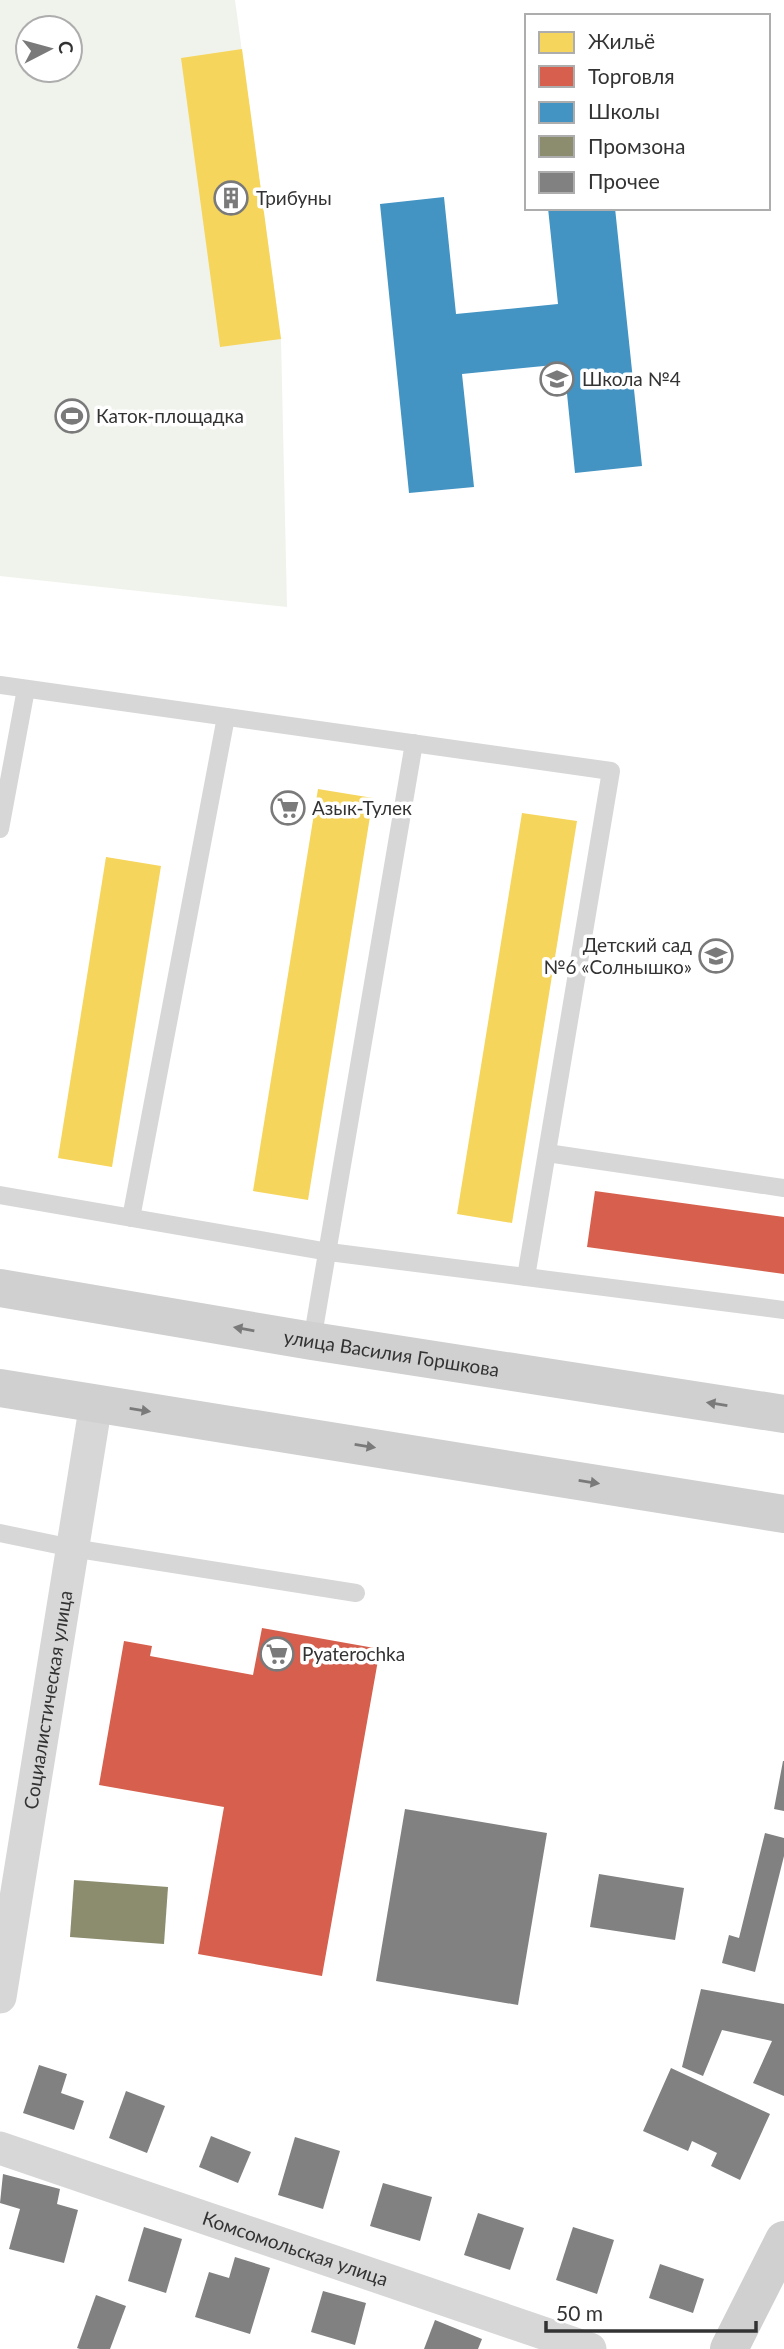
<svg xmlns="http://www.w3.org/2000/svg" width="784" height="2349" viewBox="0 0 784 2349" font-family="Lato,sans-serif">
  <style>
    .green { fill: #f0f3ec; fill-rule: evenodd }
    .homes { fill: #f6d55c }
    .shops { fill: #d6604d }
    .schools { fill: #4393c3 }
    .industry { fill: #8c8c6e }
    .building { fill: #818181 }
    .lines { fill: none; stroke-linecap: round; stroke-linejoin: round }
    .lane { stroke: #d7d7d7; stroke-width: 18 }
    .street { stroke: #d7d7d7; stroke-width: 33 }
    .secondary { stroke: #d0d0d0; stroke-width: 38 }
    .oneway { fill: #7a7a7a }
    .labels { text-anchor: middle; stroke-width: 7; stroke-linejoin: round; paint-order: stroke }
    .poi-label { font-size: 19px; fill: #333; stroke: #fff; text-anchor: start }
    .street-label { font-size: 19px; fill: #333; stroke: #fff }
  </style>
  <rect width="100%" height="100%" fill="#fff"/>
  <!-- green -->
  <path class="green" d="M 0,0 L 235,0 L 281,339 L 287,607 L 0,576 ZM 28,28 L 70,28 L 70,70 L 28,70 Z"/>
  <!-- homes -->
  <g class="homes">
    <path d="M 242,49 L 281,339 L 220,347 L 181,58 Z"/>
    <path d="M 318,789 L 373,798 L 308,1200 L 253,1191 Z"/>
    <path d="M 522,813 L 577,821 L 512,1223 L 457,1214 Z"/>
    <path d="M 106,857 L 161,866 L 112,1167 L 58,1158 Z"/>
  </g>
  <!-- shops -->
  <g class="shops">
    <path d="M 595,1191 L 784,1217 L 784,1274 L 587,1247 Z"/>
    <path d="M 262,1628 L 380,1649 L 322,1976 L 198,1954 L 224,1807 L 99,1785 L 124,1641 L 152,1646 L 150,1656 L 253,1675 Z"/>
  </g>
  <!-- schools -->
  <path class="schools" d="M 444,197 L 456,314 L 558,304 L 548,208 L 615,208 L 642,466 L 575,473 L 564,364 L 462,374 L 474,487 L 409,493 L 380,204 Z"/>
  <!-- industry -->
  <path class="industry" d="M 74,1880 L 168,1887 L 164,1944 L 70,1937 Z"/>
  <!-- building -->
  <g class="building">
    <path d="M 783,1761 L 784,1761 L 784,1811 L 774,1809 Z"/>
    <path d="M 405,1809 L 547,1833 L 518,2005 L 376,1981 Z"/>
    <path d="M 765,1833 L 784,1838 L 784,1856 L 755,1972 L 722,1963 L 729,1935 L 739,1938 Z"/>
    <path d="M 599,1874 L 684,1888 L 675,1940 L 590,1927 Z"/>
    <path d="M 701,1989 L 784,2004 L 784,2096 L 753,2083 L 772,2041 L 722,2030 L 703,2076 L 682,2067 Z"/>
    <path d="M 39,2065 L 67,2074 L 61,2093 L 84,2101 L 74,2130 L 23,2113 Z"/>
    <path d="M 671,2068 L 770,2114 L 740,2180 L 711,2166 L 717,2153 L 692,2141 L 688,2151 L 643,2131 Z"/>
    <path d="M 126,2091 L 165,2106 L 147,2153 L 109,2138 Z"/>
    <path d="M 211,2136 L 251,2152 L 238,2183 L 199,2167 Z"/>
    <path d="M 295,2137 L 340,2151 L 323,2209 L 278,2195 Z"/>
    <path d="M 3,2174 L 60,2189 L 57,2204 L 78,2210 L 64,2263 L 9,2249 L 20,2209 L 0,2203 Z"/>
    <path d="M 383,2183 L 432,2197 L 420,2241 L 370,2226 Z"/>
    <path d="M 478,2213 L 524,2228 L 510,2270 L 464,2255 Z"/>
    <path d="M 144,2227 L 182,2239 L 166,2293 L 128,2281 Z"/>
    <path d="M 573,2227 L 614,2240 L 597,2294 L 556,2280 Z"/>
    <path d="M 235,2257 L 270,2268 L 250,2334 L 195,2317 L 209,2272 L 229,2278 Z"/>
    <path d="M 660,2264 L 704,2279 L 693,2313 L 649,2298 Z"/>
    <path d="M 323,2291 L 366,2303 L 355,2345 L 311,2332 Z"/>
    <path d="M 96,2295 L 126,2306 L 110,2349 L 80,2349 L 77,2348 Z"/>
    <path d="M 435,2320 L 482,2339 L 478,2349 L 424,2349 Z"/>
  </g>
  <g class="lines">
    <!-- lane -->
    <g class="lane">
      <path d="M 0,685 L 611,771 L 526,1277 L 329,1252 L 0,1195"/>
      <path d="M 0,829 L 26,689"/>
      <path d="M 547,1153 L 784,1188"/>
      <path d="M 131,1218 L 226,717"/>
      <path d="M 526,1277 L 784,1310"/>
      <path d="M 312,1341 L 414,743"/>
      <path d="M 0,1533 L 72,1548 L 356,1593"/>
    </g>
    <!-- street -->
    <g class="street">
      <path id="s1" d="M 0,1997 L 96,1403"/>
      <path id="s2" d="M 0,2148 L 590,2349"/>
    </g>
    <!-- secondary -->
    <g class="secondary">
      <path id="s3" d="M 0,1288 L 312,1341 L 784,1414"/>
      <path d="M 0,1388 L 784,1514"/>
      <path d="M 729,2349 L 784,2240"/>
    </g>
  </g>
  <!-- one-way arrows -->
  <defs><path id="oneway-solid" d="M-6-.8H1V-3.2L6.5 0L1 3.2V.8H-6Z" transform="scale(1.75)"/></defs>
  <g class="oneway">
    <use href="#oneway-solid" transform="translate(244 1329) rotate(-170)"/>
    <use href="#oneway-solid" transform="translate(717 1404) rotate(-171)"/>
    <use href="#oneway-solid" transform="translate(140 1410) rotate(9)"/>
    <use href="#oneway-solid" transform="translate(365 1446) rotate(9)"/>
    <use href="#oneway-solid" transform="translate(589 1482) rotate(9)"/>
  </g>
  <!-- icons -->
  <defs>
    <symbol id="building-ring" viewBox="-11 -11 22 22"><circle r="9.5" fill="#fff" stroke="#7a7a7a" stroke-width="1.5"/><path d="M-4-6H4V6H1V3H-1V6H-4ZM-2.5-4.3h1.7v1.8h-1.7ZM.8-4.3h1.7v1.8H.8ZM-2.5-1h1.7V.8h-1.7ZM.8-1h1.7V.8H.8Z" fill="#7a7a7a"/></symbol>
    <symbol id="school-ring" viewBox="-11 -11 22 22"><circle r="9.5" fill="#fff" stroke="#7a7a7a" stroke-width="1.5"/><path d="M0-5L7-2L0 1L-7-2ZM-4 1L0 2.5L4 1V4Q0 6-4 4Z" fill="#7a7a7a"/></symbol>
    <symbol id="stadium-ring" viewBox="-11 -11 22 22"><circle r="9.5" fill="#fff" stroke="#7a7a7a" stroke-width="1.5"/><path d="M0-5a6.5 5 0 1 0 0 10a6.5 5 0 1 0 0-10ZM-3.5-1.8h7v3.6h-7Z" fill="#7a7a7a"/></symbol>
    <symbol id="supermarket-ring" viewBox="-11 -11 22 22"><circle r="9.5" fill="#fff" stroke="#7a7a7a" stroke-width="1.5"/><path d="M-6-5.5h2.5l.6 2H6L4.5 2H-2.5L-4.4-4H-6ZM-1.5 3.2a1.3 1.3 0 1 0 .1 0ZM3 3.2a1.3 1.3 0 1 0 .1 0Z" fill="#7a7a7a"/></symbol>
  </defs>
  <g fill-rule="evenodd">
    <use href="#building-ring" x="212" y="179" width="38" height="38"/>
    <use href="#school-ring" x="538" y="360" width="38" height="38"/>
    <use href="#stadium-ring" x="53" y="397" width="38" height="38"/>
    <use href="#supermarket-ring" x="269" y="789" width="38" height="38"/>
    <use href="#school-ring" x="697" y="937" width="38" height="38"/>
    <use href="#supermarket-ring" x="258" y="1635" width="38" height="38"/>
  </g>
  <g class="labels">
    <!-- poi labels -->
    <g class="poi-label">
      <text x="256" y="205">Трибуны</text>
      <text x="582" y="386">Школа №4</text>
      <text x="96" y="423">Каток-площадка</text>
      <text x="312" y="815">Азык-Тулек</text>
      <text x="692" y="952" text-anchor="end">Детский сад<tspan x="692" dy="22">№6 «Солнышко»</tspan></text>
      <text x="302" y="1661">Pyaterochka</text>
    </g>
    <!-- street labels -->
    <g class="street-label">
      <text dy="7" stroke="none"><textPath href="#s3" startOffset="397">улица Василия Горшкова</textPath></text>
      <text dy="7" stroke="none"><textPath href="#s1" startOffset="301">Социалистическая улица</textPath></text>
      <text dy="7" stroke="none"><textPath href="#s2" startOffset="312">Комсомольская улица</textPath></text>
    </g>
  </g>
  <!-- legend -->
  <rect x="525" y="14" width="245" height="196" fill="#ffffff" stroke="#adadad" stroke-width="2"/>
  <rect x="539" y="32" width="35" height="21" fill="#f6d55c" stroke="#adadad" stroke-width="2"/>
  <text x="588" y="49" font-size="21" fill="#333333">Жильё</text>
  <rect x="539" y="66" width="35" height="21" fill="#d6604d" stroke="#adadad" stroke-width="2"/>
  <text x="588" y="84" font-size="21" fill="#333333">Торговля</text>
  <rect x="539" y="102" width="35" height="21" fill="#4393c3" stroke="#adadad" stroke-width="2"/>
  <text x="588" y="119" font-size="21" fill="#333333">Школы</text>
  <rect x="539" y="136" width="35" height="21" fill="#8c8c6e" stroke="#adadad" stroke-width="2"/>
  <text x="588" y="154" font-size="21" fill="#333333">Промзона</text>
  <rect x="539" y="172" width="35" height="21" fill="#818181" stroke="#adadad" stroke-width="2"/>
  <text x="588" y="189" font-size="21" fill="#333333">Прочее</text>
  <!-- north arrow -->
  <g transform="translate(49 49) rotate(84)"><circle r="33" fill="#ffffff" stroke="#adadad" stroke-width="2"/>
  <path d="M0-5L12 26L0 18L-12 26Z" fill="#7a7a7a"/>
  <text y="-10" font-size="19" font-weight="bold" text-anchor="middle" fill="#333333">С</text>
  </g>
  <!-- scale -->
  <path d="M546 2321v10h210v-10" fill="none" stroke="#333333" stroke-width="3.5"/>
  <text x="556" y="2321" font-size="21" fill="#333333" stroke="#ffffff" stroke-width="5" paint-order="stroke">50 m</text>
</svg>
